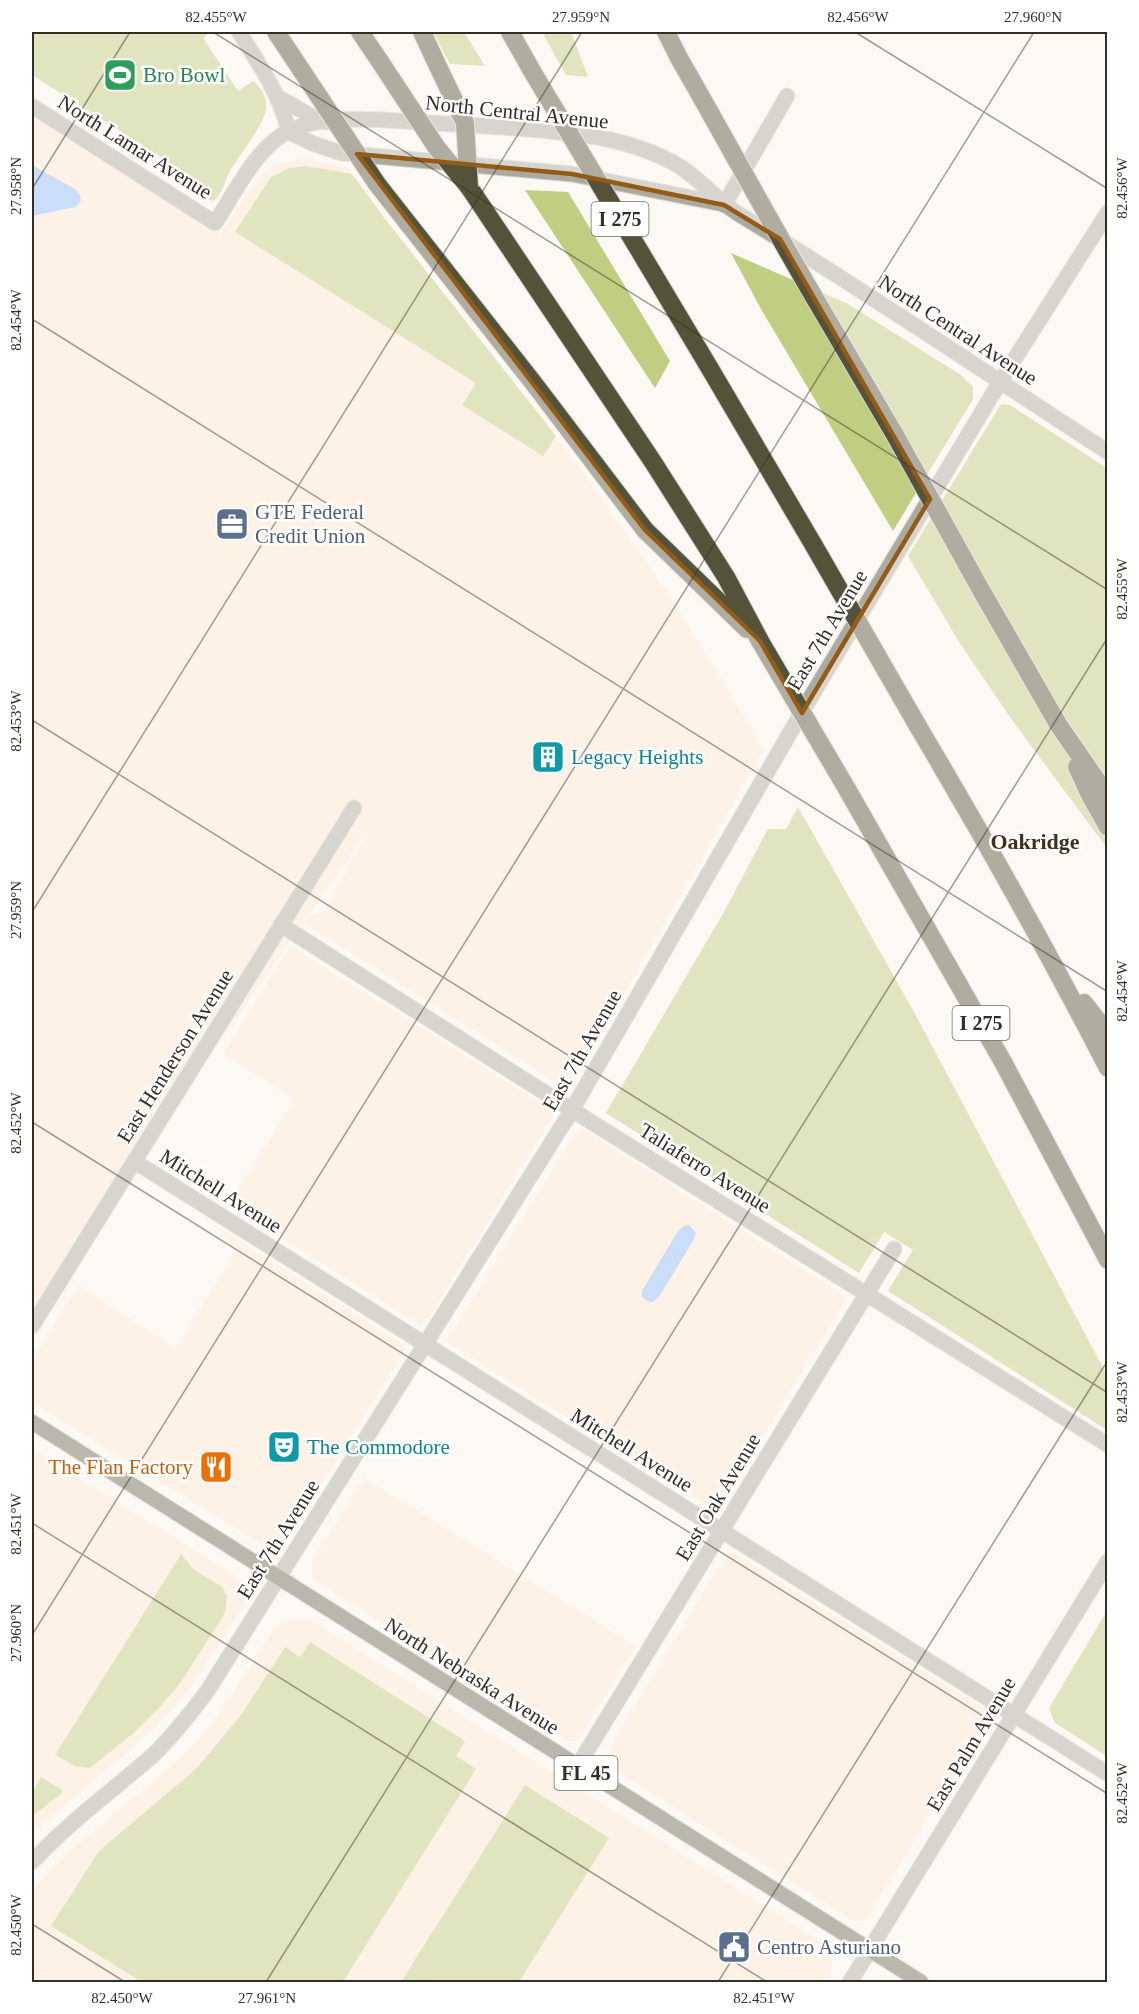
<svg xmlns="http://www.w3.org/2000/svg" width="1139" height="2014" viewBox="0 0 1139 2014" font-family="'Times New Roman',serif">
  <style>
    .built { fill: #ffead3 }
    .green { fill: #bfce81 }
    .water { fill: #8ebeff }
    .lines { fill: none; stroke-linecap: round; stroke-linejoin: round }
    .minor-casing { stroke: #d8d3cf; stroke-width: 17 }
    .tertiary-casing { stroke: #d8d3cf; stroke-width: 17 }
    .primary-casing { stroke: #d8d3cf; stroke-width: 17 }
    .motorway-casing { stroke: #d8d3cf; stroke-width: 20 }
    .minor { stroke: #abaa9e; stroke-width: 15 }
    .tertiary { stroke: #abaa9e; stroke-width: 15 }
    .primary { stroke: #6b6954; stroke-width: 15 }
    .motorway { stroke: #55523a; stroke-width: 18 }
    .motorway-bridge-casing { stroke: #d8d3cf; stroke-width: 20; stroke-linecap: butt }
    .motorway-bridge { stroke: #55523a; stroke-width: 18 }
    .marked { fill: none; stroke: #935b16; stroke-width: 4.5; stroke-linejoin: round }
    .ticks { fill: none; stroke: #342d24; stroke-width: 1.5; stroke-opacity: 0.45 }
    .labels { text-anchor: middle; stroke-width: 5; stroke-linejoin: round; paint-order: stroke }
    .shield { fill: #fff; stroke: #716c66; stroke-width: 1.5 }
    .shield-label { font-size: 20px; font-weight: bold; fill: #342d24 }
    .leisure-label { font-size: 21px; fill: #27864d; stroke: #fff; text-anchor: start }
    .street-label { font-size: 21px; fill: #342d24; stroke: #fff }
    .service-label { font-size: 21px; fill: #4e5e75; stroke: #fff; text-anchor: start }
    .culture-label { font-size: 21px; fill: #0d838f; stroke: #fff; text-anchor: start }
    .food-label { font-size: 21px; fill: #c56008; stroke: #fff; text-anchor: end }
    .neighbourhood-label { font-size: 22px; font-weight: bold; fill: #40301e; stroke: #fff }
    .neatline { fill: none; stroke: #342d24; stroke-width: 2 }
    .ticks-label { font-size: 15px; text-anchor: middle; fill: #342d24 }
  </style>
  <rect width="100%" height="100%" fill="#fcf8f4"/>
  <!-- built -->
  <g class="built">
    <path d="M 32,117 L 220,235 L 250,188 L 266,170 L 280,163 L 303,158 L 347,167 L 386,220 L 568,451 L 618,521 L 670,596 L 764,749 L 570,1089 L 565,1088 L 307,925 L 306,920 L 310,915 L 323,912 L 376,819 L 32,1309 Z"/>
    <path d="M 294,948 L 554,1111 L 554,1115 L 429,1318 L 422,1326 L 229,1205 L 295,1099 L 223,1054 L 287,951 Z"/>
    <path d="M 581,1128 L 845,1296 L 844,1302 L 723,1502 L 716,1509 L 711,1508 L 448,1343 L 447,1340 L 578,1129 Z"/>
    <path d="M 217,1227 L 403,1344 L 406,1348 L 288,1540 L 281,1547 L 274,1549 L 267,1548 L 32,1402 L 32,1361 L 78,1285 L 175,1349 L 237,1250 Z"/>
    <path d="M 32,1449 L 234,1575 L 241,1581 L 245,1592 L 244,1602 L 240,1612 L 191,1687 L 173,1709 L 154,1729 L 32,1834 Z"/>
    <path d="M 364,1478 L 636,1646 L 578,1740 L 569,1741 L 564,1739 L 312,1578 L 312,1562 Z"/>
    <path d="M 730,1553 L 736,1554 L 980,1706 L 986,1713 L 987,1719 L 984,1726 L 868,1917 L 863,1921 L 854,1921 L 613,1769 L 609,1764 L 608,1753 L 609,1748 L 724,1559 Z"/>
    <path d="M 300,1618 L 312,1621 L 820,1941 L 827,1948 L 832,1966 L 828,1982 L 32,1982 L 32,1893 L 45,1876 L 72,1849 L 173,1765 L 199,1739 L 218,1715 L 274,1629 L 283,1622 Z"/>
  </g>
  <!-- green -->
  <g class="green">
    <path d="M 32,32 L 211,32 L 203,38 L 238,91 L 253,81 C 262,87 267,99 266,109 C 263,127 238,156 229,173 C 224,182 222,196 213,201 L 210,200 L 179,180 L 177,176 L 180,169 L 32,75 Z"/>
    <path d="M 433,32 L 464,32 L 485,66 L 450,64 Z"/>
    <path d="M 542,32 L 571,32 L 588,77 L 566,75 Z"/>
    <path d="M 306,166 L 352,174 L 386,220 L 556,436 L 543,456 L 462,405 L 476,383 L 235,232 L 271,177 L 289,168 Z"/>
    <path d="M 525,190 L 568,192 L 670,361 L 655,388 Z"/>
    <path d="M 731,253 L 848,304 L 961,375 L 973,387 L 973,399 L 893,531 L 761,309 Z"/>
    <path d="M 1001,404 L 1010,405 L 1107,468 L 1107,848 L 1012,720 L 959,642 L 908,556 Z"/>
    <path d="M 798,807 L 914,1012 L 1107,1375 L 1107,1430 L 888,1291 L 913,1250 L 884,1232 L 859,1273 L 606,1113 L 724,912 L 768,829 L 786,829 Z"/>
    <path d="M 181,1554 L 193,1569 L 222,1587 L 227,1596 L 225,1613 L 181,1682 L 159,1708 L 131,1735 L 90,1768 L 75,1766 L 55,1755 Z"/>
    <path d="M 1107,1611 L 1107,1756 L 1055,1723 L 1049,1708 Z"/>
    <path d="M 310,1642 L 465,1741 L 456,1756 L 476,1769 L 343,1982 L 142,1982 L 51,1926 L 99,1851 L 197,1768 L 241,1715 L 285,1647 L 300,1657 Z"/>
    <path d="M 41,1777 L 62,1790 L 62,1793 L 35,1814 C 25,1803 34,1788 41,1777 Z"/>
    <path d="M 525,1785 L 609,1838 L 519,1982 L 401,1982 Z"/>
  </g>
  <!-- water -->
  <g class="water">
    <path d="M 32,165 L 75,189 L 80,195 L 81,201 L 75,207 L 32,216 Z"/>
    <path d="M 689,1225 L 696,1233 L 693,1241 L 659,1297 L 653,1302 L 647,1301 L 642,1297 L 642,1291 L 678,1231 L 684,1226 Z"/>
  </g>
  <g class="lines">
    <defs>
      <g id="minor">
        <path d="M 239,32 C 259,64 280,94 289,132 L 314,144 L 341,153 L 572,174 L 723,204"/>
        <path d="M 278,97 L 311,116 L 326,122"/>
        <path d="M 32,106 L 215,223 C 235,193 256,147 289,131 C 330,112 390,121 433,123 C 483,126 534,128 583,135 C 613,139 645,148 672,162 C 697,175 714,198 737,213 C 863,289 984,372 1108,452"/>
        <path d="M 724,205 L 787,96"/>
        <path d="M 281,925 L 572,1110 L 1108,1445"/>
        <path d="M 134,1161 L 1108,1774"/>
        <path d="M 32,1326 L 354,808"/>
        <path d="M 577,1767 L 894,1249"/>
      </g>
      <g id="tertiary">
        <path d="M 32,1862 C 68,1823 112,1791 152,1756 C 173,1736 191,1713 208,1690 L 572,1110 L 809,700 L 1000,382 L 1108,212"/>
        <path d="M 850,1982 L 1108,1561"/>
      </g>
      <path id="primary" d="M 32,1422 L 921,1982"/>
      <g id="motorway">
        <path d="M 360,32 L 375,54"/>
        <path d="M 422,32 L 434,58"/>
        <path d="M 510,32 L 532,71"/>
        <path d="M 666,32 L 679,58"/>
        <path d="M 469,187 L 653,462 L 726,577 L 760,641"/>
        <path d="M 814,297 L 895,435"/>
        <path d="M 709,367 L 813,544"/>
        <path d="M 645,530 L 747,629"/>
        <path d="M 981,590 L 1058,724 L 1108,797"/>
        <path d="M 919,728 C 985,839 1048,952 1108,1068"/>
        <path d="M 1077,767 L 1090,795 L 1108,827"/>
        <path d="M 847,789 L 1003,1062 L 1108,1260"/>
        <path d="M 1084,1003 L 1108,1034"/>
      </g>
    </defs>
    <!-- minor casing -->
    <use href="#minor" class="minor-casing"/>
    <!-- tertiary casing -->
    <use href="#tertiary" class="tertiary-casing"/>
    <!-- primary casing -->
    <use href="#primary" class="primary-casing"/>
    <!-- motorway casing -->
    <use href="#motorway" class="motorway-casing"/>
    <!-- minor -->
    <use href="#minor" class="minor"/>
    <!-- tertiary -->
    <use href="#tertiary" class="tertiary"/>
    <!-- primary -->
    <use href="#primary" class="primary"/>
    <!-- motorway -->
    <use href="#motorway" class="motorway"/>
    <defs>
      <g id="motorway-bridge">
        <path d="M 276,32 L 377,184 L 535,385 L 645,530"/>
        <path d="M 375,54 L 437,148 L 469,187"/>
        <path d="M 434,58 L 465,123 L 469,187"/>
        <path d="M 679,58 C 725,138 768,218 814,297"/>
        <path d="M 532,71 L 709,367"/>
        <path d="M 895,435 L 981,590"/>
        <path d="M 813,544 L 919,728"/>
        <path d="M 760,641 L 847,789"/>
      </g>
    </defs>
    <!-- motorway-bridge casing -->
    <use href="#motorway-bridge" class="motorway-bridge-casing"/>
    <!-- motorway-bridge -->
    <use href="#motorway-bridge" class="motorway-bridge"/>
  </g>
  <!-- marked area -->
  <path d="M0 0H1139V2014H0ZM 357,154 L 572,174 L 724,205 L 780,239 L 930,499 L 802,713 L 760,641 L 645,530 Z" fill="#fcf8f4" fill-opacity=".55" fill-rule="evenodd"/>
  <path class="marked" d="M 357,154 L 572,174 L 724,205 L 780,239 L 930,499 L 802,713 L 760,641 L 645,530 Z"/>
  <!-- ticks -->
  <path class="ticks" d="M 213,32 L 1108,590M 855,32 L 1108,189M 32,189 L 130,32M 32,319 L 1108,992M 32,720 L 1108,1393M 32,912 L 582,32M 32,1122 L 1108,1794M 32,1523 L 767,1982M 32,1635 L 1034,32M 32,1924 L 125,1982M 266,1982 L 1108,637M 718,1982 L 1108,1360"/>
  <!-- icons -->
  <defs>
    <symbol id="stadium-square" viewBox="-11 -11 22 22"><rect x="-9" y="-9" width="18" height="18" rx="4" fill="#2e9e5b" stroke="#fff"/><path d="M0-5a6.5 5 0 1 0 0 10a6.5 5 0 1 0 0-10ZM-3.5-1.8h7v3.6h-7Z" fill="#fff"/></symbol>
    <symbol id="office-square" viewBox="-11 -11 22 22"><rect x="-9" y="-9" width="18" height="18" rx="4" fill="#5c6f8a" stroke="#fff"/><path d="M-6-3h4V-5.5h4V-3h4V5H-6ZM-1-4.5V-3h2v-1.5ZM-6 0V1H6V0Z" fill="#fff"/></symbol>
    <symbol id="building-square" viewBox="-11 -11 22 22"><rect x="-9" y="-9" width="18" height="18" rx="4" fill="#0f9aa8" stroke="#fff"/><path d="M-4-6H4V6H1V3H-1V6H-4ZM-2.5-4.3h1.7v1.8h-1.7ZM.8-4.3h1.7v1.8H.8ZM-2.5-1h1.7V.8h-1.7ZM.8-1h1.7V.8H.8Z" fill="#fff"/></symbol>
    <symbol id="theatre-square" viewBox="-11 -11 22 22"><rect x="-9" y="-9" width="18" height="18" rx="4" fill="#0f9aa8" stroke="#fff"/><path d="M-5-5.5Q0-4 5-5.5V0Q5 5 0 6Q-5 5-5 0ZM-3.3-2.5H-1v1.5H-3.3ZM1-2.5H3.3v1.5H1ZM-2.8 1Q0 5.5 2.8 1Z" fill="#fff"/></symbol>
    <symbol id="restaurant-square" viewBox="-11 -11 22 22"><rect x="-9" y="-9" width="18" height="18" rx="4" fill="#e8710a" stroke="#fff"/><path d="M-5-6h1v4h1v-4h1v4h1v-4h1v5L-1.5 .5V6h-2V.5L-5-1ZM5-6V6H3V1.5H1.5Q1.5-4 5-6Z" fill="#fff"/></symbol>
    <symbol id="civic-square" viewBox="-11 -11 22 22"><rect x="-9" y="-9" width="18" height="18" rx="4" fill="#5c6f8a" stroke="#fff"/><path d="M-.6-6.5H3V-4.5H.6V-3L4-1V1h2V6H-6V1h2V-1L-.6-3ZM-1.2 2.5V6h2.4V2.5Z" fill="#fff"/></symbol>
  </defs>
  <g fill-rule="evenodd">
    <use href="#stadium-square" x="101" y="56" width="38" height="38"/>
    <use href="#office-square" x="213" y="505" width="38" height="38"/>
    <use href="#building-square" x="529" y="738" width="38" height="38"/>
    <use href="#theatre-square" x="265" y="1428" width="38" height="38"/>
    <use href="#restaurant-square" x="197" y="1448" width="38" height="38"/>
    <use href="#civic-square" x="715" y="1928" width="38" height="38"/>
  </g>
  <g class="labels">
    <!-- shield labels -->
    <g class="shield">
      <rect x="591.5" y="202" width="57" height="34" rx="4.5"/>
      <rect x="952.5" y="1006" width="57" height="34" rx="4.5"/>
      <rect x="554.5" y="1756" width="63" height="34" rx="4.5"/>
    </g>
    <g class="shield-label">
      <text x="620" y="226">I 275</text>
      <text x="981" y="1030">I 275</text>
      <text x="586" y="1780">FL 45</text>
    </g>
    <!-- leisure labels -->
    <g class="leisure-label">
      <text x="143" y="82">Bro Bowl</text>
    </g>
    <!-- street labels -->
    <g class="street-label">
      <text transform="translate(517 112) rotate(6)" y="7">North Central Avenue</text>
      <text transform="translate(135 147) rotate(32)" y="7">North Lamar Avenue</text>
      <text transform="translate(958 330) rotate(33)" y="7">North Central Avenue</text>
      <text transform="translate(827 630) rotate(-59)" y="7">East 7th Avenue</text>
      <text transform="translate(582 1050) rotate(-60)" y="7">East 7th Avenue</text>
      <text transform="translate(175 1056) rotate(-58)" y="7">East Henderson Avenue</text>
      <text transform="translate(705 1168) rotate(32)" y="7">Taliaferro Avenue</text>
      <text transform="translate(221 1191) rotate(32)" y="7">Mitchell Avenue</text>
      <text transform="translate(632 1450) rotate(32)" y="7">Mitchell Avenue</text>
      <text transform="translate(718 1497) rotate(-59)" y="7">East Oak Avenue</text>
      <text transform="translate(278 1539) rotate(-58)" y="7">East 7th Avenue</text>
      <text transform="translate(472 1676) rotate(32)" y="7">North Nebraska Avenue</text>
      <text transform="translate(971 1744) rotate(-59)" y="7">East Palm Avenue</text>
    </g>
    <!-- service labels -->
    <g class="service-label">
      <text x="255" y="519">GTE Federal<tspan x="255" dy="24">Credit Union</tspan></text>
      <text x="757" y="1954">Centro Asturiano</text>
    </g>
    <!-- culture labels -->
    <g class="culture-label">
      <text x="571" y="764">Legacy Heights</text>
      <text x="307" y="1454">The Commodore</text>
    </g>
    <!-- food labels -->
    <g class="food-label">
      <text x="193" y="1474">The Flan Factory</text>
    </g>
    <!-- neighbourhood labels -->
    <g class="neighbourhood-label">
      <text x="1035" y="849">Oakridge</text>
    </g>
  </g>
  <!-- border -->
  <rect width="1139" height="2014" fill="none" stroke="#ffffff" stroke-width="66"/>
  <rect x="33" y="33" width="1073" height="1948" class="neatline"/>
  <g class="ticks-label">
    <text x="216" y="22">82.455°W</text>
    <text x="581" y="22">27.959°N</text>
    <text x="858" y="22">82.456°W</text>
    <text x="1033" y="22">27.960°N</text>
    <text transform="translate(16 186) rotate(-90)" y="5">27.958°N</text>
    <text transform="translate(1122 188) rotate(-90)" y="5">82.456°W</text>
    <text transform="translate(16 320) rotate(-90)" y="5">82.454°W</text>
    <text transform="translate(1122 589) rotate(-90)" y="5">82.455°W</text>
    <text transform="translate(16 721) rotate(-90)" y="5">82.453°W</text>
    <text transform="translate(16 910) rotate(-90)" y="5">27.959°N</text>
    <text transform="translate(1122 991) rotate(-90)" y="5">82.454°W</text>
    <text transform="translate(16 1123) rotate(-90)" y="5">82.452°W</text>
    <text transform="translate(1122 1392) rotate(-90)" y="5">82.453°W</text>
    <text transform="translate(16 1524) rotate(-90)" y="5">82.451°W</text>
    <text transform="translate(16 1633) rotate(-90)" y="5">27.960°N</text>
    <text transform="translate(1122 1793) rotate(-90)" y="5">82.452°W</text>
    <text transform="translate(16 1925) rotate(-90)" y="5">82.450°W</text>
    <text x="122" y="2003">82.450°W</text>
    <text x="267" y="2003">27.961°N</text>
    <text x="764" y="2003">82.451°W</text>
  </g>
</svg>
